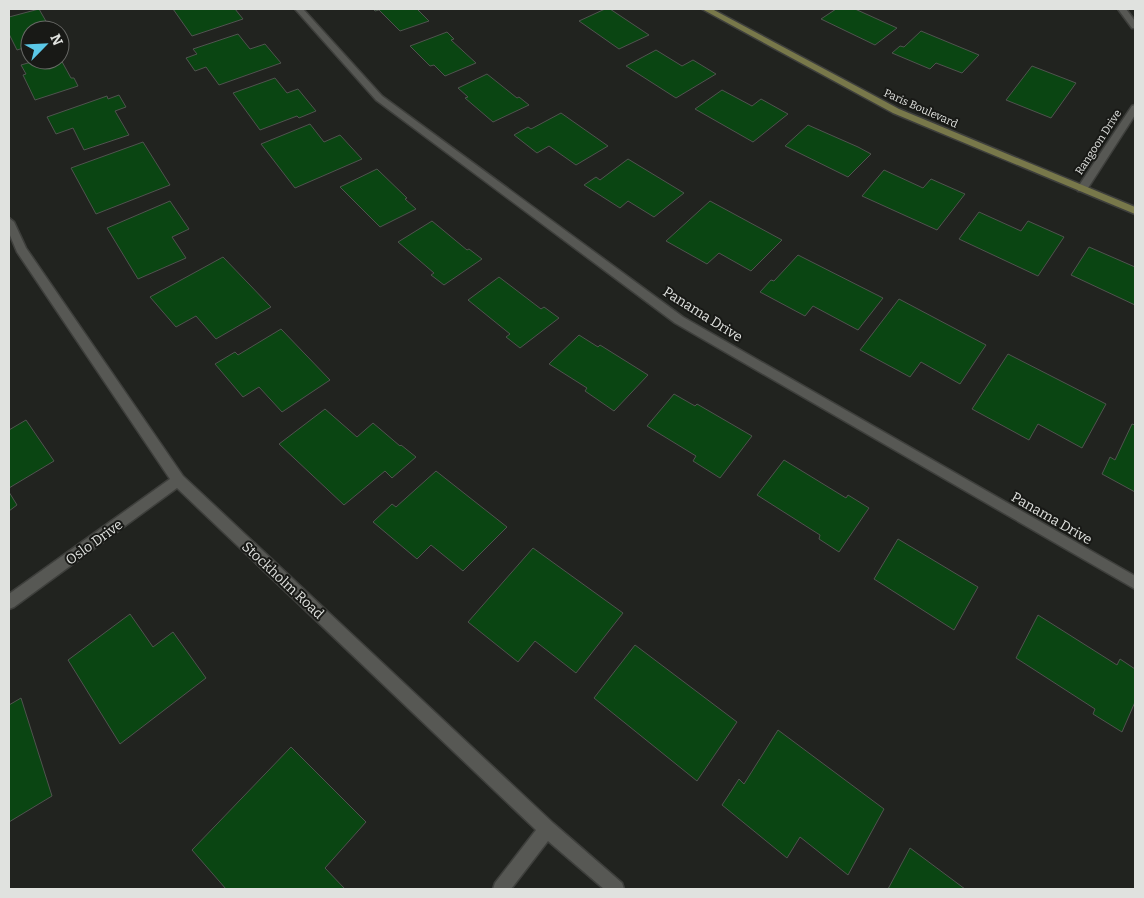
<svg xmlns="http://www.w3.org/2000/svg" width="1144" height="898" viewBox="0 0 1144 898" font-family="Bitter,serif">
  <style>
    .building { fill: #0a4512; stroke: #50534f }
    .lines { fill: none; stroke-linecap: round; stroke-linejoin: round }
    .street-casing { stroke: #3e3f3c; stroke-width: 3 }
    .secondary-casing { stroke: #3e3f3c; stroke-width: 3 }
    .street { fill: #575854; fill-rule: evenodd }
    .secondary { fill: #78784a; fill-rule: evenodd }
    .labels { text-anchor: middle; stroke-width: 4; stroke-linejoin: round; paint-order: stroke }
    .far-street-label { font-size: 11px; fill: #e0e2df; stroke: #181916 }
    .street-label { font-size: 14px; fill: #e0e2df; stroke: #181916 }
  </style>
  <rect width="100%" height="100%" fill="#21231f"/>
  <!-- building -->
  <g class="building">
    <path d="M 39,9 L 51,30 L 30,30 L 30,46 L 17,50 L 9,34 L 9,17 Z"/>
    <path d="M 173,9 L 235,9 L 243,19 L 192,36 Z"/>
    <path d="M 373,9 L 417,9 L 429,21 L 400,31 L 379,10 L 375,11 Z"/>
    <path d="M 605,9 L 610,9 L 649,35 L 619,49 L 579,21 Z"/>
    <path d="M 836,9 L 855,9 L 897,28 L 875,45 L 821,19 Z"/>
    <path d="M 921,31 L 979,55 L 962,73 L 936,63 L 930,69 L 892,53 L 900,46 L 904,47 Z"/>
    <path d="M 447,32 L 454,39 L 451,40 L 476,63 L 445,76 L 434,65 L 430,66 L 410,46 Z"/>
    <path d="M 238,34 L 250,49 L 265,44 L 281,63 L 219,85 L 206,67 L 195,71 L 186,58 L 197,54 L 193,49 Z"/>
    <path d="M 656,50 L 682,66 L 693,60 L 716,74 L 676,98 L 626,66 Z"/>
    <path d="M 60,58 L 71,78 L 74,78 L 78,86 L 35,100 L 23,75 L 26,74 L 21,65 L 38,60 L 60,60 Z"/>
    <path d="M 1032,66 L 1076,83 L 1051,118 L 1006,100 Z"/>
    <path d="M 487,74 L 517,98 L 519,97 L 529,105 L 493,122 L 465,98 L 468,97 L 458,88 Z"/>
    <path d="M 275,78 L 287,93 L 298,89 L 316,111 L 299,118 L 297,116 L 260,130 L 233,93 Z"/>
    <path d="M 722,90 L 752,106 L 761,99 L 788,114 L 753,142 L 695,109 Z"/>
    <path d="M 119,95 L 126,107 L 115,111 L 129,135 L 84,150 L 73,128 L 56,134 L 47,117 L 107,96 L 108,99 Z"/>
    <path d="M 561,113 L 608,146 L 576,165 L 549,146 L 537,153 L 514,135 L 528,127 L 531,129 Z"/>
    <path d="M 310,124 L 324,142 L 340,135 L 362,159 L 295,188 L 261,144 Z"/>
    <path d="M 808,125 L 858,147 L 871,154 L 848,177 L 785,146 Z"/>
    <path d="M 143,142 L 170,185 L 96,214 L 71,168 Z"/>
    <path d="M 628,159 L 684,193 L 654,217 L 628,201 L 620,208 L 584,185 L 596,177 L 600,180 Z"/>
    <path d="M 377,169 L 407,198 L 405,199 L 416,209 L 380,227 L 340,187 Z"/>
    <path d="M 884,170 L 923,188 L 931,179 L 965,194 L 937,230 L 862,196 Z"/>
    <path d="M 170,201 L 189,229 L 172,237 L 186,258 L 138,279 L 107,228 Z"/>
    <path d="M 710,201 L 782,240 L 751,271 L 719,253 L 707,264 L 666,241 Z"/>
    <path d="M 979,212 L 1021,231 L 1028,221 L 1064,237 L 1038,276 L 959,239 Z"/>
    <path d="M 432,221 L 467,250 L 469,249 L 482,259 L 444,285 L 431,275 L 434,273 L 398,242 Z"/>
    <path d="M 1089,247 L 1135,267 L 1135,305 L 1071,275 Z"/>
    <path d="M 798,255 L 883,298 L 858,330 L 813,306 L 805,316 L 760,292 L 771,280 L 774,281 Z"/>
    <path d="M 223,257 L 271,307 L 216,339 L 196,316 L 176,327 L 150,297 Z"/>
    <path d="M 499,277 L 541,309 L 544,307 L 559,318 L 520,348 L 506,337 L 510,334 L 468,300 Z"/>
    <path d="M 899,299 L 986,345 L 960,384 L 921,362 L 910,377 L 860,350 Z"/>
    <path d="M 281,329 L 330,380 L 282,412 L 259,387 L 243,397 L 215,364 L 235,352 L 238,355 Z"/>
    <path d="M 579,335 L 598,347 L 600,345 L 648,375 L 614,411 L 585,391 L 587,388 L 549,364 Z"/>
    <path d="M 1008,354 L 1106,404 L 1082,448 L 1038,424 L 1029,440 L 972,409 Z"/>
    <path d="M 674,394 L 695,406 L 697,404 L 752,436 L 720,478 L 693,461 L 696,456 L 647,426 Z"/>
    <path d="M 325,409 L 357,437 L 373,423 L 400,446 L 401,445 L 416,457 L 392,478 L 385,471 L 344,505 L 279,444 Z"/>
    <path d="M 26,420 L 54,461 L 9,488 L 9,430 Z"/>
    <path d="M 1132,424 L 1135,425 L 1135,492 L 1102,474 L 1110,457 L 1115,460 Z"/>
    <path d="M 784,460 L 846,498 L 848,495 L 869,508 L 839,552 L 819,539 L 820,535 L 757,495 Z"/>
    <path d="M 436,471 L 507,527 L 463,571 L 431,545 L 417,559 L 373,522 L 392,504 L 396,507 Z"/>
    <path d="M 9,492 L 17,505 L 9,511 Z"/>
    <path d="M 898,539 L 978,587 L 954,630 L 874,579 Z"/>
    <path d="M 533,548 L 623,613 L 576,673 L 535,641 L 518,662 L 468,622 Z"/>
    <path d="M 130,614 L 153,647 L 173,632 L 206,678 L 120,744 L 68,660 Z"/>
    <path d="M 1038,615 L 1117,665 L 1120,659 L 1135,669 L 1135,702 L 1122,732 L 1093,714 L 1095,709 L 1016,658 Z"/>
    <path d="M 635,645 L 737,722 L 697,781 L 594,698 Z"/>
    <path d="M 21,698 L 52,796 L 9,822 L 9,705 Z"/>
    <path d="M 778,730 L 884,809 L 848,875 L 800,837 L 787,858 L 722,805 L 739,779 L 744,784 Z"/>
    <path d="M 291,747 L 366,822 L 325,868 L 345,889 L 226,889 L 192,850 Z"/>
    <path d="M 910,848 L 965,889 L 888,889 Z"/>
  </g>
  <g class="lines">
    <defs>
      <g id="street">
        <path d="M 295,9 L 303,9 L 382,96 L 683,317 L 1135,576 L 1135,589 L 675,323 L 376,100 Z"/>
        <path d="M 1118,9 L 1126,9 L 1135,21 L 1135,28 L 1132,28 Z"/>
        <path d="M 1135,105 L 1135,115 L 1086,191 L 1078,191 L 1078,187 L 1132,106 Z"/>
        <path d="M 9,218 L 14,222 L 26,248 L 183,476 L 553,823 L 622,883 L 624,889 L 604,889 L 548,841 L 511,889 L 493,889 L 495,883 L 536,830 L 177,488 L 14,607 L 9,609 L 9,594 L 170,479 L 17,252 L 9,233 Z"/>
      </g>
      <path id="secondary" d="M 702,9 L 712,9 L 899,109 L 1135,207 L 1135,214 L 893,113 Z"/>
    </defs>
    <!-- street casing -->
    <use href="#street" class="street-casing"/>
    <!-- secondary casing -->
    <use href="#secondary" class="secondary-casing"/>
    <!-- street -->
    <use href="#street" class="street"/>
    <!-- secondary -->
    <use href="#secondary" class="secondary"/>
  </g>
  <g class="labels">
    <!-- far-street labels -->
    <g class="far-street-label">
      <text transform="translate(921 108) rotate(24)" y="4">Paris Boulevard</text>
      <text transform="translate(1098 142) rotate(-57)" y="4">Rangoon Drive</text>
    </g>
    <!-- street labels -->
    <g class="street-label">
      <text transform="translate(703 314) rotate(32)" y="5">Panama Drive</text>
      <text transform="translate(1052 518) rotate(30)" y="5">Panama Drive</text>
      <text transform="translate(94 542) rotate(-36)" y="5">Oslo Drive</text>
      <text transform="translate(283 580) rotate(43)" y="5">Stockholm Road</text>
    </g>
  </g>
  <!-- border -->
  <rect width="1144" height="898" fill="none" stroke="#e0e2df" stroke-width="20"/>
  <!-- north arrow -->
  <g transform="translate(45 45) rotate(66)"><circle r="24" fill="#181916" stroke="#686966"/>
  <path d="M0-4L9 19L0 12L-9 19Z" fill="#5bc8e7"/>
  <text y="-8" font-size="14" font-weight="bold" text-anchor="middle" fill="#e0e2df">N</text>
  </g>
</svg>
